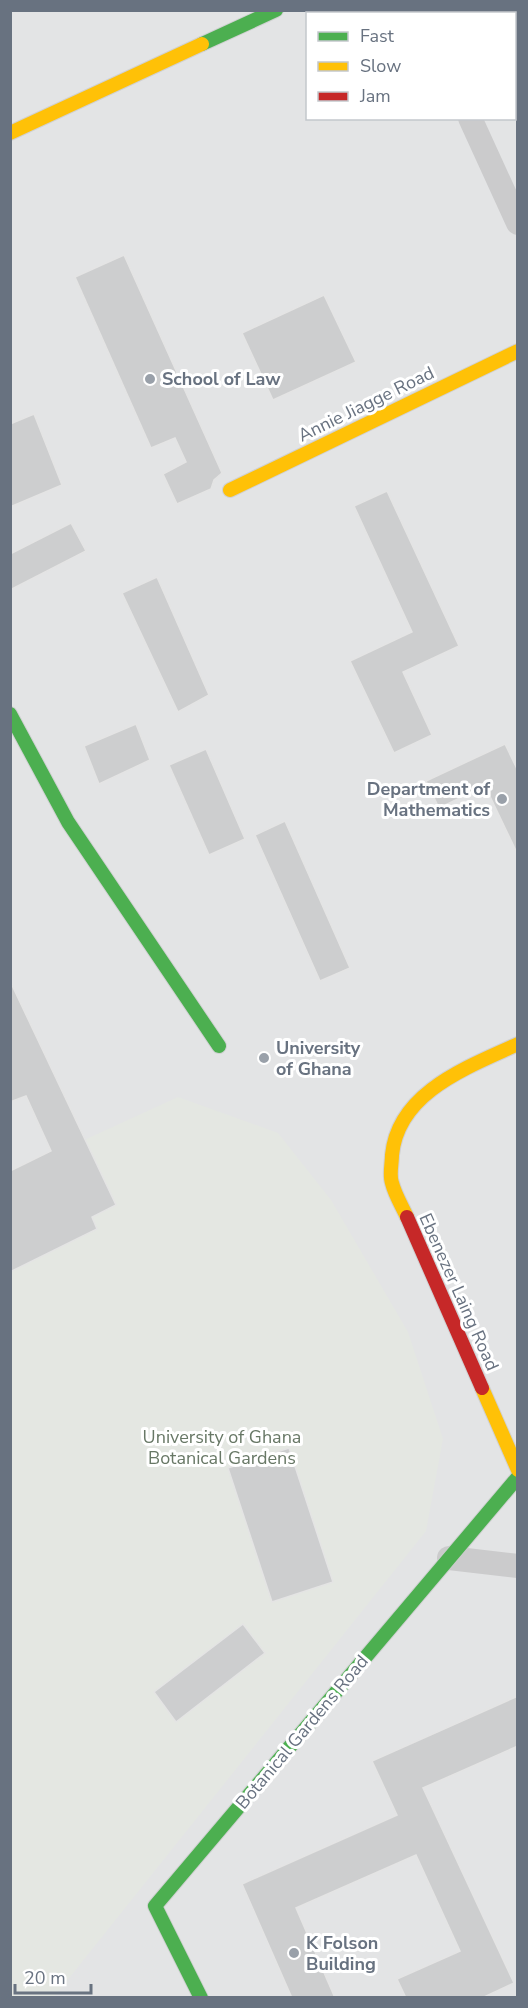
<svg xmlns="http://www.w3.org/2000/svg" width="528" height="2008" viewBox="0 0 528 2008" font-family="'Nunito Sans',sans-serif">
  <style>
    .built { fill: #e3e4e5; fill-rule: evenodd }
    .green { fill: #e4e7e2 }
    .building { fill: #cdcecf; stroke: #e4e4e4; stroke-width: 1.5 }
    .lines { fill: none; stroke-linecap: round; stroke-linejoin: round }
    .fast-casing { stroke: #d0d1d2; stroke-width: 16 }
    .slow-casing { stroke: #d0d1d2; stroke-width: 16 }
    .jam-casing { stroke: #d0d1d2; stroke-width: 16 }
    .street { stroke: #cbcbcc; stroke-width: 24 }
    .fast { stroke: #4caf50; stroke-width: 14 }
    .slow { stroke: #ffc107; stroke-width: 14 }
    .jam { stroke: #c62828; stroke-width: 14 }
    .poi-dot { fill: #99a0a9; stroke: #fff; stroke-width: 2 }
    .labels { text-anchor: middle; stroke-width: 6; stroke-linejoin: round; paint-order: stroke }
    .poi-label { font-size: 18px; font-weight: bold; fill: #687280; stroke: #fff; text-anchor: start }
    .street-label { font-size: 18px; fill: #687280; stroke: #fff }
    .park-label { font-size: 18px; fill: #687866; stroke: #fff }
  </style>
  <rect width="100%" height="100%" fill="#f4f4f4"/>
  <!-- built -->
  <path class="built" d="M 11,11 L 517,11 L 517,1997 L 11,1997 ZM 308,14 L 514,14 L 514,118 L 308,118 Z"/>
  <!-- green -->
  <path class="green" d="M 178,1097 L 278,1133 L 331,1200 L 408,1332 L 443,1439 L 426,1531 L 54,1997 L 11,1997 L 10,1174 Z"/>
  <!-- building -->
  <g class="building">
    <path d="M 124,255 L 222,473 L 214,480 L 211,489 L 177,504 L 163,474 L 186,462 L 175,438 L 151,448 L 75,277 Z"/>
    <path d="M 324,295 L 356,362 L 273,400 L 242,333 Z"/>
    <path d="M 34,414 L 62,485 L 10,507 L 10,424 Z"/>
    <path d="M 387,491 L 459,646 L 403,672 L 432,735 L 394,753 L 350,661 L 412,632 L 354,506 Z"/>
    <path d="M 71,523 L 86,551 L 10,590 L 10,554 Z"/>
    <path d="M 157,577 L 209,695 L 178,712 L 122,593 Z"/>
    <path d="M 136,724 L 150,760 L 99,784 L 84,746 Z"/>
    <path d="M 505,744 L 518,771 L 518,855 L 485,786 L 439,808 L 426,781 Z"/>
    <path d="M 206,749 L 245,839 L 209,855 L 169,765 Z"/>
    <path d="M 285,821 L 350,968 L 320,981 L 255,835 Z"/>
    <path d="M 10,981 L 116,1205 L 92,1217 L 97,1229 L 10,1272 L 10,1171 L 51,1151 L 26,1096 L 10,1102 Z"/>
    <path d="M 289,1448 L 333,1582 L 272,1602 L 228,1468 Z"/>
    <path d="M 243,1624 L 265,1653 L 176,1722 L 154,1692 Z"/>
    <path d="M 518,1696 L 518,1746 L 423,1788 L 514,1983 L 482,1998 L 406,1998 L 397,1979 L 460,1951 L 416,1855 L 296,1908 L 335,1998 L 292,1998 L 242,1884 L 397,1815 L 372,1761 Z"/>
  </g>
  <g class="lines">
    <defs>
      <g id="fast">
        <path d="M 202,44 L 276,10"/>
        <path d="M 10,714 L 68,822 L 219,1046"/>
        <path d="M 201,1998 L 155,1906 L 518,1477"/>
      </g>
      <g id="slow">
        <path d="M 10,133 L 202,44"/>
        <path d="M 230,490 L 518,351"/>
        <path d="M 407,1217 C 402,1206 395,1195 392,1183 C 389,1175 392,1164 392,1155 C 398,1092 468,1067 518,1044"/>
        <path d="M 482,1388 L 518,1470"/>
      </g>
      <path id="jam" d="M 407,1217 L 482,1388"/>
    </defs>
    <!-- fast casing -->
    <use href="#fast" class="fast-casing"/>
    <!-- slow casing -->
    <use href="#slow" class="slow-casing"/>
    <!-- jam casing -->
    <use href="#jam" class="jam-casing"/>
    <!-- street -->
    <g class="street">
      <path d="M 421,10 L 422,14"/>
      <path d="M 470,118 L 518,223"/>
      <path d="M 449,1558 L 518,1566"/>
    </g>
    <!-- fast -->
    <use href="#fast" class="fast"/>
    <!-- slow -->
    <use href="#slow" class="slow"/>
    <!-- jam -->
    <use href="#jam" class="jam"/>
  </g>
  <!-- markers -->
  <g class="poi-dot">
    <circle cx="150" cy="379" r="6"/>
    <circle cx="502" cy="799" r="6"/>
    <circle cx="264" cy="1058" r="6"/>
    <circle cx="294" cy="1953" r="6"/>
  </g>
  <g class="labels">
    <!-- poi labels -->
    <g class="poi-label">
      <text x="162" y="385">School of Law</text>
      <text x="490" y="795" text-anchor="end">Department of<tspan x="490" dy="21">Mathematics</tspan></text>
      <text x="276" y="1054">University<tspan x="276" dy="21">of Ghana</tspan></text>
      <text x="306" y="1949">K Folson<tspan x="306" dy="21">Building</tspan></text>
    </g>
    <!-- street labels -->
    <g class="street-label">
      <text transform="translate(366 404) rotate(-26)" y="6">Annie Jiagge Road</text>
      <text transform="translate(459 1292) rotate(66)" y="6">Ebenezer Laing Road</text>
      <text transform="translate(302 1732) rotate(-50)" y="6">Botanical Gardens Road</text>
    </g>
    <!-- park labels -->
    <g class="park-label">
      <text x="222" y="1443">University of Ghana<tspan x="222" dy="21">Botanical Gardens</tspan></text>
    </g>
  </g>
  <!-- border -->
  <rect width="528" height="2008" fill="none" stroke="#687280" stroke-width="24"/>
  <!-- legend -->
  <rect x="306" y="12" width="210" height="108" fill="#ffffff" stroke="#c3c7cc" stroke-width="1.5"/>
  <rect x="318" y="32" width="30" height="9" fill="#4caf50" stroke="#c3c7cc" stroke-width="1.5"/>
  <text x="360" y="42" font-size="18" fill="#687280">Fast</text>
  <rect x="318" y="62" width="30" height="9" fill="#ffc107" stroke="#c3c7cc" stroke-width="1.5"/>
  <text x="360" y="72" font-size="18" fill="#687280">Slow</text>
  <rect x="318" y="92" width="30" height="9" fill="#c62828" stroke="#c3c7cc" stroke-width="1.5"/>
  <text x="360" y="102" font-size="18" fill="#687280">Jam</text>
  <!-- scale -->
  <path d="M15 1984v9h76v-9" fill="none" stroke="#687280" stroke-width="3"/>
  <text x="24" y="1984" font-size="18" fill="#687280" stroke="#ffffff" stroke-width="4.5" paint-order="stroke">20 m</text>
</svg>
